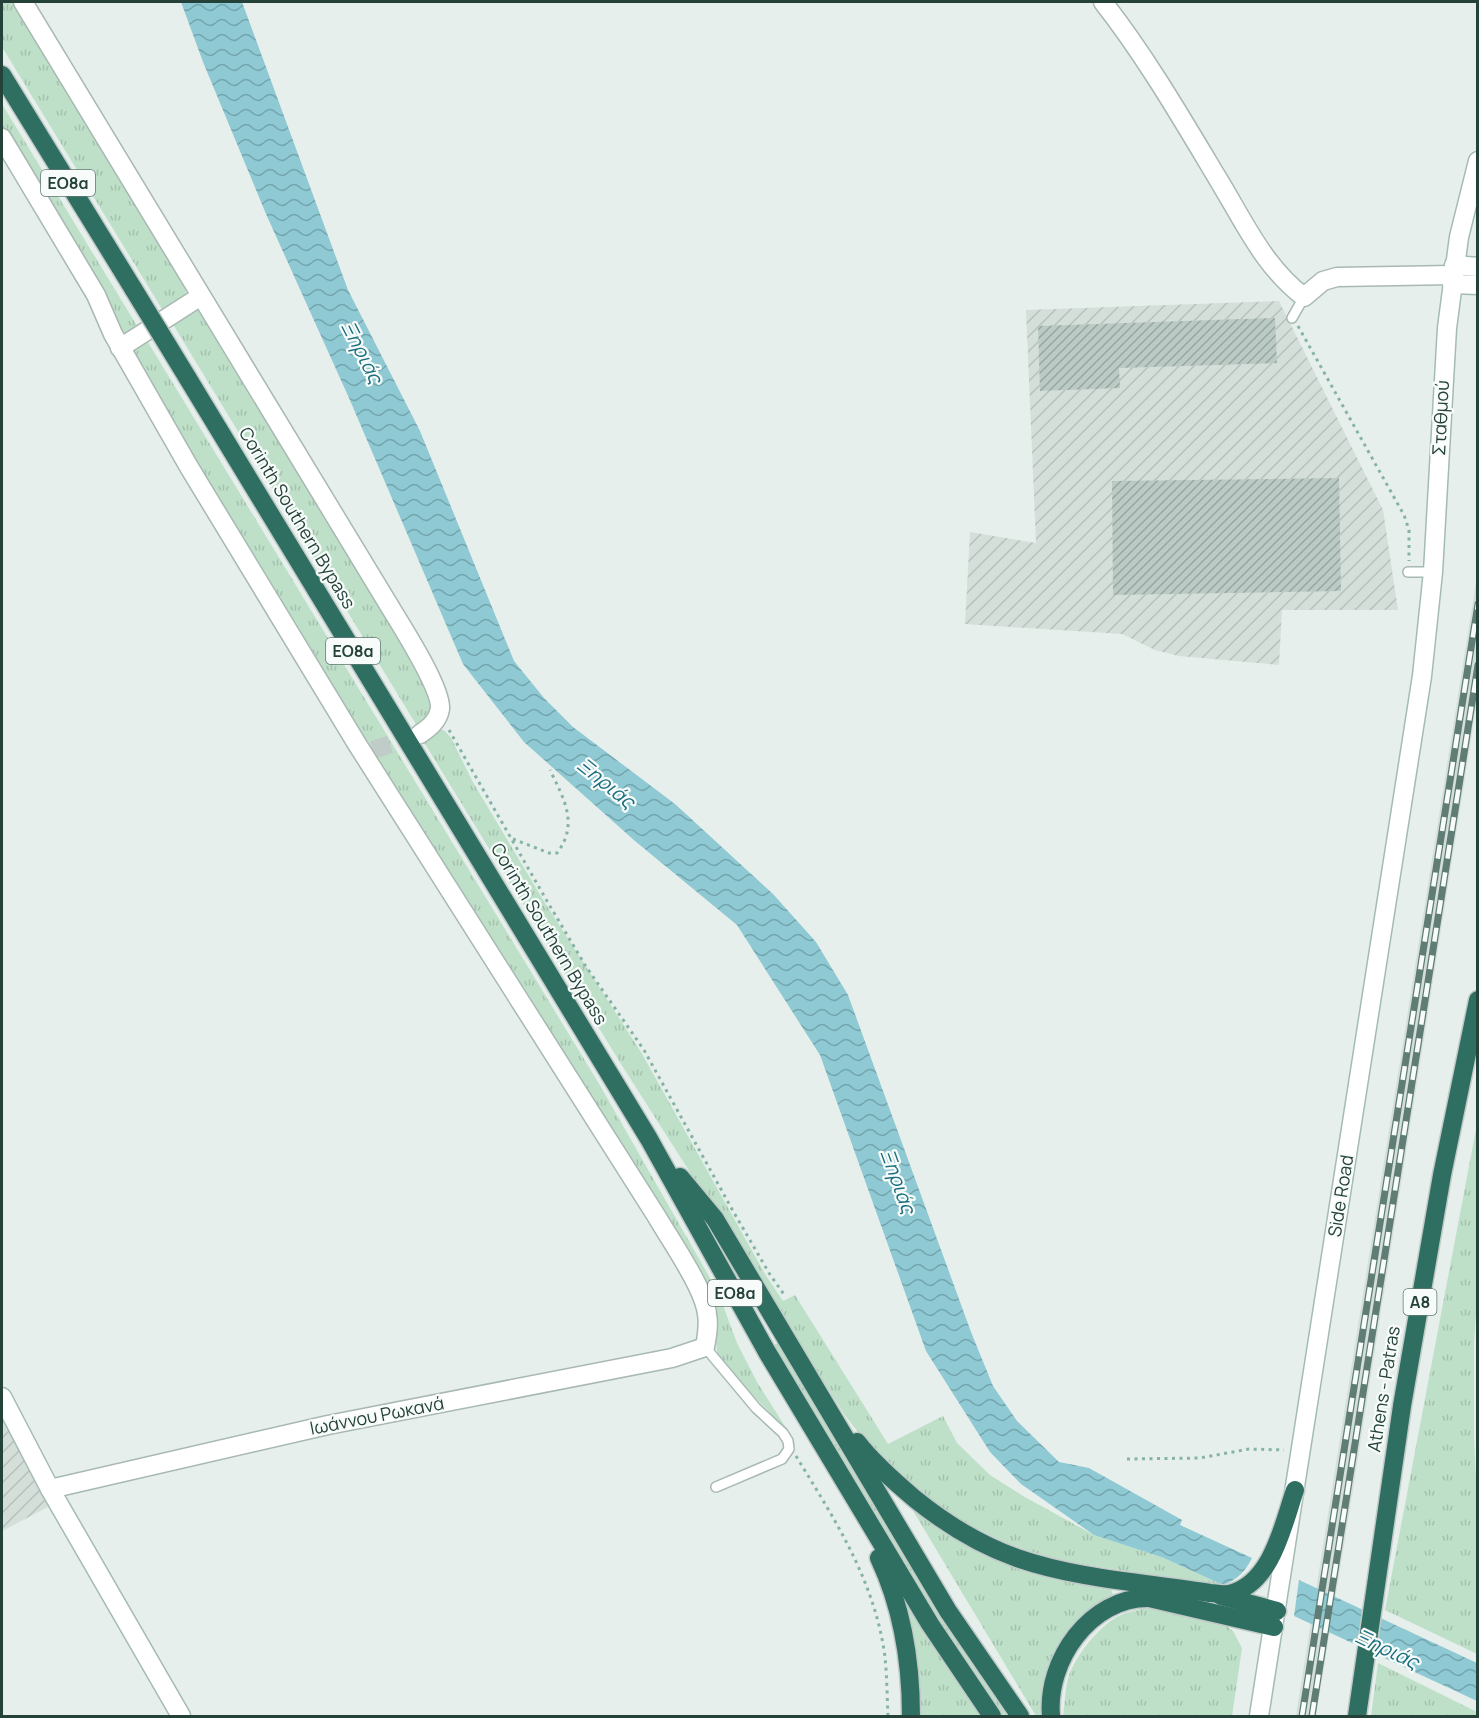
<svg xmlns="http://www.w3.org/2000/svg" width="1479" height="1718" viewBox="0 0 1479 1718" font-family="Manrope,sans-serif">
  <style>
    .built { fill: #d4dfda }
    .industrial { fill: url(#industrial-furrows) }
    .grass { fill: url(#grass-tufts) }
    .water { fill: url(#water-waves) }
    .building { fill: url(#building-hatch) }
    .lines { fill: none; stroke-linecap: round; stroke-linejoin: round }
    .street-tunnel { stroke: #bfccc8; stroke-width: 18; stroke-dasharray: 18 9; stroke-linecap: butt }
    .lane-casing { stroke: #a8b8b2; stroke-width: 12 }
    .street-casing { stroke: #a8b8b2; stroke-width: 21 }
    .secondary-casing { stroke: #a4bbb3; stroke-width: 21 }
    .highway-casing { stroke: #c2cac8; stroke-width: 21 }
    .path { stroke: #86b3a5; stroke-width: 3; stroke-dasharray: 3 4.5; stroke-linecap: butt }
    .lane { stroke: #fff; stroke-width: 9 }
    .street { stroke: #fff; stroke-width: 18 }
    .secondary { stroke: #fff; stroke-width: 18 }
    .highway { stroke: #2f6f62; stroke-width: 18 }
    .rail-casing { stroke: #5f7d75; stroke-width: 7 }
    .rail { stroke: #f7fbf9; stroke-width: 4.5; stroke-dasharray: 14; stroke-linecap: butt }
    .highway-bridge-casing { stroke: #c2cac8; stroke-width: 21; stroke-linecap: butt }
    .highway-bridge { stroke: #2f6f62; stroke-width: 18 }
    .labels { text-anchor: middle; stroke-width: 4.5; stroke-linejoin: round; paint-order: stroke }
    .shield { fill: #f7fbf9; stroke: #637a73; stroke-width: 1.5 }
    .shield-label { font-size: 16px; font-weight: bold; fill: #24423a }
    .street-label { font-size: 18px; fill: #24423a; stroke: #f7fbf9 }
    .water-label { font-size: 20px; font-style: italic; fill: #1c6f80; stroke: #f7fbf9 }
  </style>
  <defs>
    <pattern id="industrial-furrows" width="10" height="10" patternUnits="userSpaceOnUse" patternTransform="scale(1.5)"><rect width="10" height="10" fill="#d4dfda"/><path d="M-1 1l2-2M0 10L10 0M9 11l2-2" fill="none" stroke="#b6c1bc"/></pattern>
    <pattern id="grass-tufts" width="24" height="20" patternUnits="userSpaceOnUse" patternTransform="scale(1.5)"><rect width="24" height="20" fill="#bfe0c8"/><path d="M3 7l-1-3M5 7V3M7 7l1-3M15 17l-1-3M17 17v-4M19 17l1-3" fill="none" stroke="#a4c1ad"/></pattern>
    <pattern id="water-waves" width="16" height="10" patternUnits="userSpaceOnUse" patternTransform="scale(1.5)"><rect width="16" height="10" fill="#8ec9d4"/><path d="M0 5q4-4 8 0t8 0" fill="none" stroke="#74a5ad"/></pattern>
    <pattern id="building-hatch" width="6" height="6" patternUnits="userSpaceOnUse" patternTransform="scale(1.5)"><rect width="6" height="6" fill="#bbcac4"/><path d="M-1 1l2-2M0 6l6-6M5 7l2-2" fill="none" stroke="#98a6a0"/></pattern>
  </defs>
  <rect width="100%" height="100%" fill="#e6efeb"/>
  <!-- built -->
  <path class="built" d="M 1477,576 L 1477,701 L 1351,1502 L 1316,1716 L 1296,1716 Z"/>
  <!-- industrial -->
  <g class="industrial">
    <path d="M 1279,301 L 1383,510 L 1398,610 L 1282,610 L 1279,665 L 1179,656 L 1155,650 L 1122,634 L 965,624 L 970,532 L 1036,543 L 1026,310 Z"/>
    <path d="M 2,1417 L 48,1507 L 2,1531 Z"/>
  </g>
  <!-- grass -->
  <g class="grass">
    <path d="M 2,2 L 14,2 L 185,279 L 186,296 L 165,314 L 2,47 Z"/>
    <path d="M 2,104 L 139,329 L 124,339 L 102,293 L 2,126 Z"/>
    <path d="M 194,310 L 203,312 L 429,686 L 435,706 L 420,731 L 171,321 Z"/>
    <path d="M 146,339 L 598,1082 L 718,1292 L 737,1343 L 757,1382 L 788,1431 L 733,1375 L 717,1352 L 715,1332 L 694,1264 L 663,1210 L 377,761 L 368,741 L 360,736 L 197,463 L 131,350 Z"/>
    <path d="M 438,729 L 445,731 L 451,738 L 474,784 L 545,903 L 641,1052 L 765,1274 L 783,1301 L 795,1295 L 888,1444 L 943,1416 L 957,1443 L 990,1475 L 1023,1496 L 1094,1535 L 1164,1558 L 1223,1585 C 1193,1582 1163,1577 1132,1572 C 1095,1566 1056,1561 1020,1548 C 950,1522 888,1474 844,1414 L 621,1064 L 422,739 Z"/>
    <path d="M 1477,1124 L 1478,1284 L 1474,1343 L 1474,1439 L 1478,1518 L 1477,1654 L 1385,1610 Z"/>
    <path d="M 775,1344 L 780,1344 L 1011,1716 L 1001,1716 L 936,1621 L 774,1349 Z"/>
    <path d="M 909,1504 L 949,1536 L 988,1554 L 1040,1574 L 1111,1589 L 1113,1595 C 1105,1600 1097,1604 1089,1610 C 1058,1633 1041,1678 1041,1716 L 1036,1716 Z"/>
    <path d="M 905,1595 L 980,1716 L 920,1716 L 914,1643 Z"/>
    <path d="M 1156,1607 L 1220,1621 L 1233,1631 L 1242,1648 L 1232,1716 L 1063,1716 C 1065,1703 1065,1688 1069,1675 C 1077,1655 1094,1633 1112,1620 C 1124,1611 1142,1609 1156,1607 Z"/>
    <path d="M 1378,1663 L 1477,1712 L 1477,1716 L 1371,1716 Z"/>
  </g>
  <!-- water -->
  <g class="water">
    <path d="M 181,2 L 242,2 L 348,290 L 420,431 L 514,661 L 544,698 L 573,727 L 675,804 L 773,894 L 816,942 L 848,995 L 971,1332 L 993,1386 L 1017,1421 L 1059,1462 L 1089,1468 L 1182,1520 L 1180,1525 L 1252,1558 C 1245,1572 1238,1579 1223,1585 L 1164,1558 L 1094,1535 L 1021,1484 L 990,1452 L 926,1351 L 820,1055 L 737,925 L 635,841 L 524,742 L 463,664 L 349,398 L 266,214 L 203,62 Z"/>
    <path d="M 1299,1580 L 1477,1663 L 1477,1701 L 1294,1616 Z"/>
  </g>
  <!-- building -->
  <g class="building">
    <path d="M 1275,318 L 1277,363 L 1119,368 L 1120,388 L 1040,391 L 1038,326 Z"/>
    <path d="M 1339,478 L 1341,591 L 1113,595 L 1112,481 Z"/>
  </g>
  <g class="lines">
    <!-- street-tunnel -->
    <path class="street-tunnel" d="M 373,750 L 420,734"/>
    <defs>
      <g id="lane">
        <path d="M 1292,318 L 1304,297"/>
        <path d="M 1408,572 L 1433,572"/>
        <path d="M 705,1347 L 756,1408 L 783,1433 L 788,1441 L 789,1449 L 782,1459 L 716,1487"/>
      </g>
      <g id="street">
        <path d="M 23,2 L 384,597 C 397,619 442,687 440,709 C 438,721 429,728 420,734"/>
        <path d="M 1103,2 C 1146,57 1182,119 1218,179 C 1243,220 1264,267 1304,297 L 1323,281 L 1337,277 L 1453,275"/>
        <path d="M 2,138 L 96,295 L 113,334 L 189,467 L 357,744 L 657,1217 C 671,1241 704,1288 707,1314 C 709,1325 707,1336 705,1347 L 672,1358 L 328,1425 L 50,1489"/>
        <path d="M 120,348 L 201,296"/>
      </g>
      <g id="secondary">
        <path d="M 1454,265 L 1478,267"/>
        <path d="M 1452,284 L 1478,285"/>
        <path d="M 2,1397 L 50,1489 L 181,1716"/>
        <path d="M 1259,1716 L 1422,676 L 1433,572 L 1447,328 L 1459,237 L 1478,161"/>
      </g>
      <g id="highway">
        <path d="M 2,75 L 134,290"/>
        <path d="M 187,377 L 649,1139 L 767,1352 L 930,1624 L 992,1716"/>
        <path d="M 680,1177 L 715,1219 L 948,1611 L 1020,1716"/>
        <path d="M 857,1442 C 873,1463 895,1482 915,1499 C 946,1524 980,1545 1017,1558 C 1077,1579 1148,1583 1210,1593 C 1216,1593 1223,1595 1229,1594 C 1272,1584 1283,1525 1295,1490"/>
        <path d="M 879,1558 C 902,1607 911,1662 911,1716"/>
        <path d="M 1221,1596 L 1277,1611"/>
        <path d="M 1051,1716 C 1046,1661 1090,1597 1149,1598 L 1274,1627"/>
        <path d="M 1357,1716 L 1402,1406 L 1442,1175 L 1478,1000"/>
      </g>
    </defs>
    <!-- lane casing -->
    <use href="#lane" class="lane-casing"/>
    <!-- street casing -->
    <use href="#street" class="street-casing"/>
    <!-- secondary casing -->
    <use href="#secondary" class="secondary-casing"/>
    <!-- highway casing -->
    <use href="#highway" class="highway-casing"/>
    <!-- path -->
    <g class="path">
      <path d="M 1298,326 L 1404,515 L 1409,530 L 1409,561"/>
      <path d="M 449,730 L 547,901 L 585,965 L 644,1050 L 733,1211 L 769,1273 L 785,1296"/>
      <path d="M 513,839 L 549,853 L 557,853 C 579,824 564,799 550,770"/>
      <path d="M 796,1456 C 835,1520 875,1581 885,1657 C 887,1676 887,1697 888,1716"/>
      <path d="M 1127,1459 L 1200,1458 L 1249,1449 L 1284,1450"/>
    </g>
    <!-- lane -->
    <use href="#lane" class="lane"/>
    <!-- street -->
    <use href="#street" class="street"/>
    <!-- secondary -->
    <use href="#secondary" class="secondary"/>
    <!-- highway -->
    <use href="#highway" class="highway"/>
    <defs>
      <g id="rail">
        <path d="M 1302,1716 L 1478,604"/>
        <path d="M 1312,1716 L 1478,665"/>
      </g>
    </defs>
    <!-- rail casing -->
    <use href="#rail" class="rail-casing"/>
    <!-- rail -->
    <use href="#rail" class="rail"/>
    <defs>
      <path id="highway-bridge" d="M 134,290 L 187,377"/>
    </defs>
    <!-- highway-bridge casing -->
    <use href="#highway-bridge" class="highway-bridge-casing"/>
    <!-- highway-bridge -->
    <use href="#highway-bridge" class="highway-bridge"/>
  </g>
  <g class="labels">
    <!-- shield labels -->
    <g class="shield">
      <rect x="41" y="170" width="54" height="26" rx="4.5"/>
      <rect x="326" y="638" width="54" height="26" rx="4.5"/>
      <rect x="708" y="1280" width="54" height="26" rx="4.5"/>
      <rect x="1403.5" y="1289" width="33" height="26" rx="4.5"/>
    </g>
    <g class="shield-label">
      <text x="68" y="189">ΕΟ8α</text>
      <text x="353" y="657">ΕΟ8α</text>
      <text x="735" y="1299">ΕΟ8α</text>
      <text x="1420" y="1308">Α8</text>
    </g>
    <!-- street labels -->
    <g class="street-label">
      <text transform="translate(1441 418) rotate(-87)" y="6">Σταθμού</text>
      <text transform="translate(297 518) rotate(59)" y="6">Corinth Southern Bypass</text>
      <text transform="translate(549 934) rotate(59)" y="6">Corinth Southern Bypass</text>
      <text transform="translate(1341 1196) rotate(-81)" y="6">Side Road</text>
      <text transform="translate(1384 1389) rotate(-81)" y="6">Athens - Patras</text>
      <text transform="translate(377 1416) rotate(-11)" y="6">Ιωάννου Ρωκανά</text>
    </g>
    <!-- water labels -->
    <g class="water-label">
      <text transform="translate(362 352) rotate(63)" y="7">Ξηριάς</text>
      <text transform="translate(606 783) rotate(39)" y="7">Ξηριάς</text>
      <text transform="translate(898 1181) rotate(70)" y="7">Ξηριάς</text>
      <text transform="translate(1387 1649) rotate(25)" y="7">Ξηριάς</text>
    </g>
  </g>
  <!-- border -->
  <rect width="1479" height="1718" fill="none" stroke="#24423a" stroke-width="6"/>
</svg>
